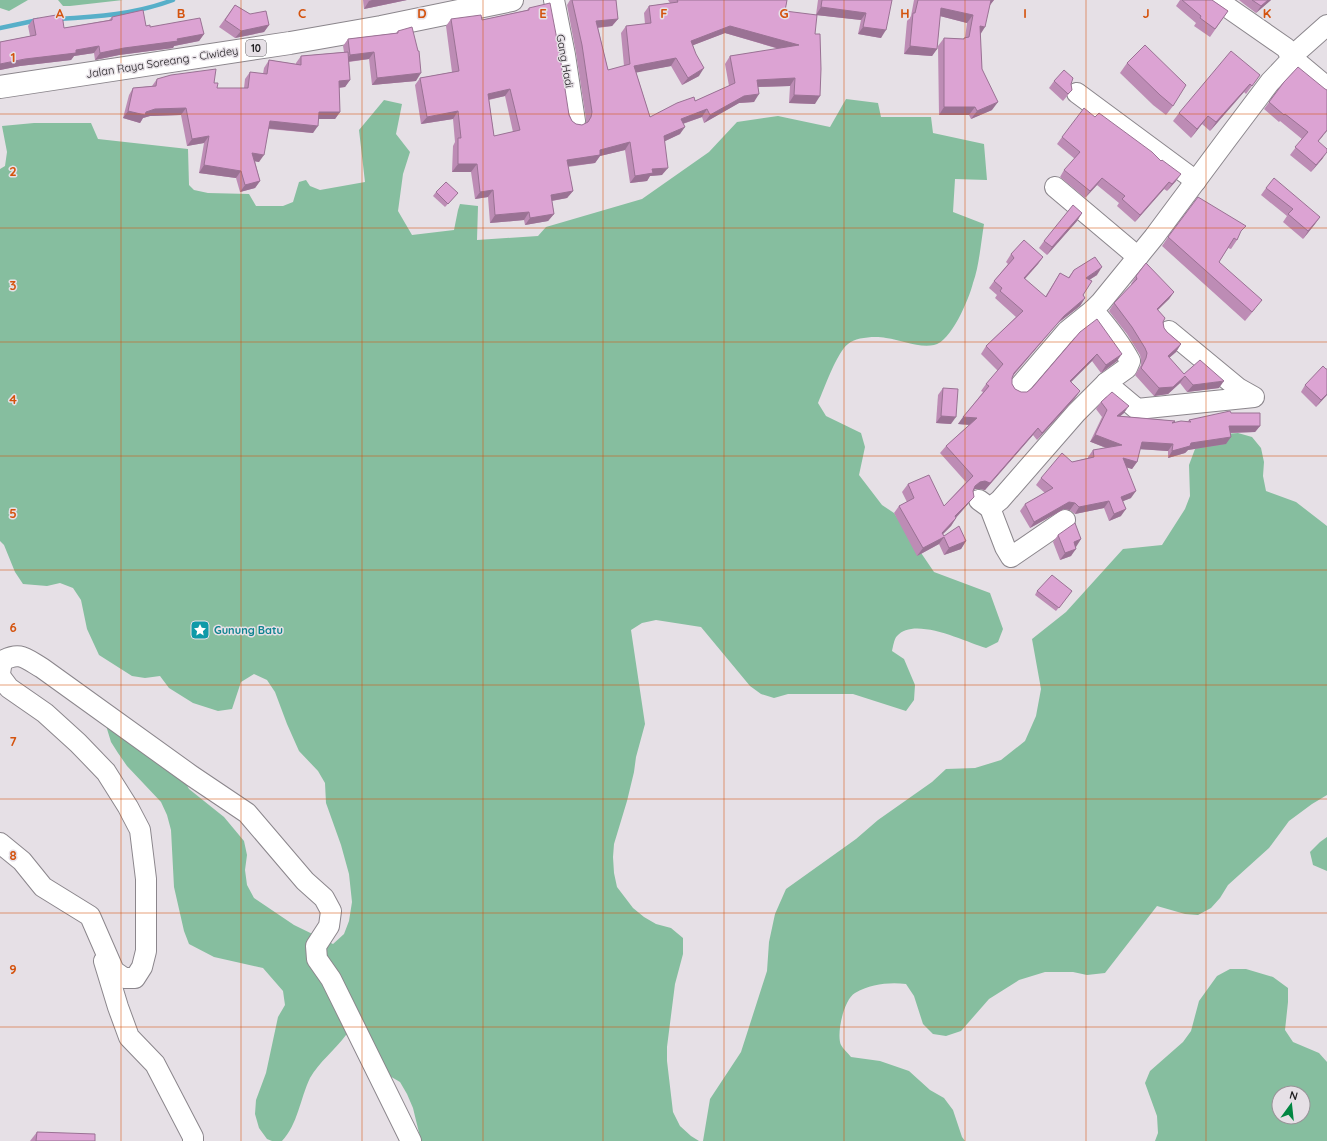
<svg xmlns="http://www.w3.org/2000/svg" width="1327" height="1141" viewBox="0 0 1327 1141" font-family="Quicksand,sans-serif">
  <style>
    .green { fill: #86be9f; fill-rule: evenodd }
    .lines { fill: none; stroke-linecap: round; stroke-linejoin: round }
    .stream { stroke: #57afc9; stroke-width: 4.5 }
    .minor-casing { stroke: #8b868c; stroke-width: 22 }
    .highway-casing { stroke: #8b868c; stroke-width: 24 }
    .minor { stroke: #fff; stroke-width: 20 }
    .highway { stroke: #fff; stroke-width: 22 }
    .wall { fill: #bd8cb5; fill-rule: evenodd }
    .shaded-wall { fill: #9a7294 }
    .building { fill: #dca3d3; stroke: #9a7294; fill-rule: evenodd }
    .grid { fill: none; stroke: #d4530e; stroke-width: 1; stroke-opacity: 0.55 }
    .labels { text-anchor: middle; stroke-width: 3; stroke-linejoin: round; paint-order: stroke }
    .shield { fill: #e6e0e6; stroke: #5d5a5e; stroke-width: 1 }
    .shield-label { font-size: 10px; font-weight: bold; fill: #222023 }
    .street-label { font-size: 11px; fill: #222023; stroke: #e6e0e6 }
    .culture-label { font-size: 11px; font-weight: bold; fill: #0d838f; stroke: #e6e0e6; text-anchor: start }
    .grid-label { font-size: 13px; text-anchor: middle; font-weight: bold; fill: #d4530e; stroke: #e6e0e6; stroke-width: 3; stroke-linejoin: round; paint-order: stroke }
  </style>
  <rect width="100%" height="100%" fill="#e6e0e6"/>
  <!-- green -->
  <g class="green">
    <path d="M 0,0 L 28,0 L 9,11 L 0,8 Z"/>
    <path d="M 58,0 L 123,0 L 70,6 L 63,6 Z"/>
    <path d="M 846,99 L 878,103 L 881,117 L 931,117 L 933,133 L 984,144 L 987,180 L 955,179 L 953,212 L 984,224 C 981,242 979,267 973,283 C 969,299 951,342 934,345 C 918,348 902,340 886,338 C 876,336 856,337 848,344 C 837,352 824,389 818,403 L 826,416 L 861,433 L 865,447 L 859,475 L 882,505 L 894,513 L 934,572 L 990,593 L 1003,629 L 998,642 L 986,648 C 964,641 914,616 897,636 C 894,639 893,647 892,651 L 904,659 L 915,685 L 914,700 L 906,711 L 853,694 L 788,694 L 774,698 L 761,694 L 750,686 L 701,627 L 656,620 L 642,623 L 631,630 L 645,724 L 636,757 L 634,772 L 627,801 L 614,844 L 613,857 L 614,873 L 617,887 L 633,908 L 644,917 L 656,924 L 671,928 L 683,938 L 683,954 L 675,984 L 667,1047 L 667,1061 L 673,1112 L 680,1126 L 691,1136 L 699,1141 L 421,1141 L 413,1108 L 407,1094 L 400,1082 L 388,1075 L 352,1037 L 346,1035 C 335,1050 319,1062 310,1078 C 300,1099 298,1124 282,1141 L 272,1141 L 267,1139 L 259,1128 L 255,1114 L 256,1100 L 266,1073 L 278,1017 L 285,1005 L 283,991 L 263,968 L 214,957 L 189,944 L 184,931 L 174,887 L 171,830 L 167,815 L 161,802 L 127,766 L 118,753 L 111,742 L 104,719 L 182,776 L 189,789 L 224,817 L 244,841 L 247,855 L 245,870 L 247,885 L 254,898 L 294,925 L 333,944 L 344,934 L 349,921 L 352,902 L 349,874 L 341,845 L 326,803 L 325,783 L 318,771 L 299,751 L 287,724 L 275,692 L 267,680 L 254,674 L 241,682 L 232,709 L 218,711 L 193,703 L 169,688 L 160,676 L 145,678 L 132,676 L 99,655 L 87,629 L 81,600 L 73,588 L 60,583 L 47,586 L 23,584 L 15,572 L 4,545 L 0,541 L 0,169 L 5,166 L 7,152 L 2,126 L 34,123 L 91,123 L 98,139 L 188,149 L 189,185 L 194,190 L 208,193 L 249,194 L 256,206 L 283,206 L 293,202 L 299,182 L 306,180 L 310,186 L 320,190 L 365,182 L 359,130 L 384,100 L 402,104 L 396,134 L 410,152 L 403,174 L 398,211 L 412,235 L 454,230 L 458,210 L 460,204 L 478,206 L 477,240 L 538,236 L 546,227 L 642,199 L 709,152 L 737,122 L 778,116 L 830,127 Z"/>
    <path d="M 1238,433 L 1252,437 L 1261,448 L 1264,462 L 1263,476 L 1266,491 L 1296,502 L 1327,526 L 1327,795 L 1312,804 L 1289,821 L 1269,848 L 1228,885 L 1220,898 L 1211,908 L 1198,915 L 1185,914 L 1157,906 L 1105,973 L 1087,975 L 1073,972 L 1045,972 L 1019,980 L 989,999 L 961,1031 L 946,1036 L 933,1034 L 923,1024 L 914,996 L 906,984 C 889,982 871,984 855,993 C 844,999 836,1034 841,1045 C 843,1049 848,1053 851,1057 L 880,1061 L 909,1071 L 930,1090 L 944,1098 L 953,1110 L 962,1137 L 965,1141 L 703,1141 L 710,1099 L 741,1052 L 767,971 L 769,942 L 775,914 L 786,889 L 856,839 L 878,820 L 932,782 L 946,769 L 975,768 L 1001,760 L 1025,741 L 1036,716 L 1041,689 L 1032,639 L 1066,612 L 1123,549 L 1162,545 L 1185,509 L 1190,496 L 1189,465 L 1195,449 L 1224,434 Z"/>
    <path d="M 1327,837 L 1327,871 L 1313,865 L 1310,852 L 1320,842 Z"/>
    <path d="M 1230,969 L 1246,969 L 1273,977 L 1288,988 L 1288,1002 L 1285,1030 L 1293,1042 L 1319,1053 L 1327,1062 L 1327,1141 L 1155,1141 L 1158,1133 L 1157,1116 L 1145,1083 L 1150,1071 L 1183,1042 L 1191,1031 L 1199,1001 L 1217,976 ZM 1279,1093 L 1303,1093 L 1303,1117 L 1279,1117 Z"/>
  </g>
  <g class="lines">
    <!-- stream -->
    <g class="stream">
      <path d="M 57,19 C 97,17 136,14 173,0"/>
      <path d="M 0,28 L 38,20"/>
    </g>
    <defs>
      <g id="minor">
        <path d="M 554,0 L 565,55 L 575,121"/>
        <path d="M 1327,25 L 1291,57 L 1327,87"/>
        <path d="M 1077,93 L 1196,181"/>
        <path d="M 1055,187 L 1138,257"/>
        <path d="M 1106,383 L 1137,409 L 1254,397 L 1238,388 L 1169,331"/>
        <path d="M 1018,388 L 1067,331 L 1093,310 L 1101,302 L 1154,237 L 1227,139 L 1270,82 L 1288,63 L 1291,57 L 1286,48 L 1217,0"/>
        <path d="M 979,500 L 990,508 L 1000,500 L 1076,413 L 1106,383 L 1127,368 L 1130,361 C 1120,342 1107,326 1093,310"/>
        <path d="M 990,508 L 1005,547 L 1011,557 L 1065,520"/>
        <path d="M 0,673 L 2,661 C 20,651 25,658 42,668 L 192,776 L 247,813 L 305,881 L 324,898 L 331,911 L 329,926 L 316,946 L 317,959 L 331,979 L 411,1141"/>
        <path d="M 0,676 L 9,688 L 45,713 L 78,743 L 106,772 L 128,807 L 140,830 L 146,879 L 146,951 L 142,967 L 135,978 L 124,978 L 114,971 L 90,916 L 43,887 L 22,861 L 0,843"/>
        <path d="M 104,961 L 118,1007 L 129,1037 L 155,1064 L 193,1137 L 193,1141"/>
      </g>
      <path id="highway" d="M 0,87 L 290,43 L 381,27 L 512,0"/>
    </defs>
    <!-- minor casing -->
    <use href="#minor" class="minor-casing"/>
    <!-- highway casing -->
    <use href="#highway" class="highway-casing"/>
    <!-- minor -->
    <use href="#minor" class="minor"/>
    <!-- highway -->
    <use href="#highway" class="highway"/>
  </g>
  <!-- wall -->
  <g class="wall">
    <path d="M 363,0 L 407,0 L 364,9 Z"/>
    <path d="M 570,0 L 616,0 L 618,19 L 612,26 L 598,28 L 608,70 L 624,66 L 621,33 L 626,26 L 645,24 L 644,13 L 649,6 L 670,3 L 668,0 L 787,0 L 785,11 L 815,34 L 815,104 L 789,103 L 790,86 L 758,87 L 754,102 L 739,103 L 704,123 L 702,117 L 683,124 L 680,134 L 665,141 L 662,175 L 650,176 L 647,181 L 630,183 L 625,150 L 600,156 L 595,163 L 568,167 L 573,191 L 567,198 L 552,201 L 554,214 L 548,221 L 525,225 L 524,220 L 490,223 L 488,197 L 475,199 L 471,172 L 452,172 L 453,146 L 455,142 L 453,119 L 421,124 L 415,85 L 420,78 L 452,72 L 446,26 L 451,19 L 482,20 L 527,10 L 529,8 L 572,121 L 576,124 L 582,125 L 586,123 L 586,119 L 576,53 L 567,5 ZM 725,33 L 779,49 L 730,56 L 725,64 L 729,86 L 695,101 L 650,117 L 636,72 L 671,66 L 682,85 L 699,76 L 693,45 ZM 505,96 L 513,132 L 494,136 L 489,100 Z"/>
    <path d="M 818,0 L 892,0 L 881,38 L 858,34 L 861,20 L 816,15 Z"/>
    <path d="M 914,0 L 994,0 L 990,5 L 980,35 L 982,69 L 992,110 L 971,119 L 969,115 L 939,115 L 938,46 L 944,38 L 963,39 L 965,38 L 967,23 L 940,16 L 937,49 L 932,56 L 904,54 L 907,21 L 911,16 Z"/>
    <path d="M 1180,0 L 1212,0 L 1228,11 L 1210,37 L 1194,26 L 1196,23 L 1176,6 Z"/>
    <path d="M 1239,0 L 1271,0 L 1256,13 L 1244,4 Z"/>
    <path d="M 235,5 L 250,14 L 269,25 L 264,32 L 235,38 L 219,27 Z"/>
    <path d="M 112,17 L 150,27 L 204,34 L 199,41 L 174,46 L 173,48 L 119,55 L 95,60 L 94,53 L 74,56 L 71,60 L 20,66 L 0,70 L 0,42 L 30,36 L 28,26 L 33,19 L 64,28 L 109,20 Z"/>
    <path d="M 398,31 L 416,81 L 372,85 L 369,59 L 349,62 L 350,80 L 345,87 L 339,88 L 340,112 L 335,119 L 318,119 L 313,133 L 268,129 L 259,162 L 255,161 L 260,181 L 255,188 L 240,192 L 236,178 L 199,173 L 204,143 L 187,146 L 181,115 L 150,116 L 143,118 L 140,123 L 123,118 L 129,95 L 133,88 L 152,86 L 157,79 L 214,83 L 217,88 L 244,88 L 245,79 L 250,72 L 263,74 L 264,68 L 269,60 L 296,64 L 296,63 L 301,56 L 344,52 L 343,46 L 348,39 L 396,33 Z"/>
    <path d="M 1127,63 L 1173,106 L 1166,115 L 1153,105 L 1120,73 Z"/>
    <path d="M 1260,75 L 1246,94 L 1244,92 L 1210,131 L 1202,124 L 1191,138 L 1173,121 L 1179,113 Z"/>
    <path d="M 1054,81 L 1071,84 L 1072,90 L 1063,101 L 1049,88 Z"/>
    <path d="M 1284,82 L 1318,142 L 1323,158 L 1311,172 L 1290,155 L 1302,139 L 1280,121 L 1279,122 L 1264,109 Z"/>
    <path d="M 1062,137 L 1176,181 L 1167,191 L 1164,189 L 1135,222 L 1117,206 L 1119,203 L 1097,185 L 1085,198 L 1060,177 L 1064,170 L 1075,159 L 1057,144 Z"/>
    <path d="M 1266,188 L 1320,217 L 1315,224 L 1303,239 L 1283,222 L 1287,216 L 1261,195 Z"/>
    <path d="M 436,192 L 458,193 L 445,207 L 433,196 Z"/>
    <path d="M 1082,213 L 1077,221 L 1047,255 L 1039,248 L 1044,241 Z"/>
    <path d="M 1239,235 L 1237,240 L 1231,249 L 1228,248 L 1219,262 L 1255,309 L 1245,321 L 1162,246 L 1168,237 Z"/>
    <path d="M 1011,254 L 1043,257 L 1038,264 L 1025,279 L 1045,297 L 1060,273 L 1068,278 L 1074,270 L 1097,275 L 1089,280 L 1083,295 L 1085,298 L 1080,306 L 1058,323 L 1013,376 L 1012,378 L 1012,384 L 1015,389 L 1021,392 L 1027,392 L 1032,388 L 1080,332 L 1117,361 L 1101,373 L 1092,361 L 1071,382 L 1080,391 L 1075,398 L 1037,440 L 1033,435 L 985,490 L 980,489 L 975,489 L 973,491 L 968,504 L 956,518 L 951,526 L 943,534 L 944,536 L 966,541 L 961,549 L 944,555 L 939,544 L 917,556 L 894,513 L 899,506 L 907,502 L 902,492 L 908,484 L 944,506 L 966,482 L 940,453 L 946,446 L 969,425 L 958,424 L 983,392 L 981,391 L 986,384 L 998,371 L 981,354 L 986,346 L 1016,317 L 995,298 L 997,295 L 989,288 L 994,281 L 1008,264 L 1006,262 Z"/>
    <path d="M 1136,276 L 1174,292 L 1169,299 L 1158,310 L 1163,322 L 1164,328 L 1167,332 L 1181,344 L 1176,352 L 1169,358 L 1184,374 L 1219,388 L 1187,392 L 1180,383 L 1168,394 L 1154,396 L 1135,375 L 1141,365 L 1141,360 L 1140,355 L 1127,334 L 1109,311 L 1114,303 L 1131,285 L 1131,284 Z"/>
    <path d="M 1305,385 L 1327,395 L 1316,407 L 1301,392 Z"/>
    <path d="M 943,388 L 951,424 L 936,423 L 938,395 Z"/>
    <path d="M 1101,402 L 1124,413 L 1120,416 L 1175,421 L 1174,423 L 1187,422 L 1189,420 L 1231,413 L 1260,426 L 1255,432 L 1230,433 L 1226,444 L 1188,450 L 1185,453 L 1168,458 L 1168,451 L 1140,449 L 1137,462 L 1132,469 L 1127,467 L 1131,498 L 1123,501 L 1121,516 L 1109,521 L 1104,508 L 1075,514 L 1070,510 L 1064,509 L 1030,528 L 1020,511 L 1025,504 L 1045,493 L 1036,485 L 1041,478 L 1072,462 L 1088,458 L 1088,457 L 1093,450 L 1106,448 L 1091,442 L 1090,442 L 1102,417 L 1096,409 Z"/>
    <path d="M 1058,535 L 1081,539 L 1075,547 L 1071,556 L 1060,560 L 1053,542 Z"/>
    <path d="M 1037,591 L 1072,591 L 1056,611 L 1035,595 Z"/>
    <path d="M 37,1132 L 95,1141 L 30,1141 Z"/>
  </g>
  <!-- shaded-wall -->
  <g class="shaded-wall">
    <path d="M 372,0 L 407,0 L 364,9 L 369,1 Z"/>
    <path d="M 989,0 L 994,0 L 990,5 Z"/>
    <path d="M 1268,0 L 1271,0 L 1256,13 L 1261,6 Z"/>
    <path d="M 821,7 L 866,13 L 861,20 L 816,15 Z"/>
    <path d="M 941,8 L 973,15 L 967,23 L 936,15 Z"/>
    <path d="M 618,19 L 612,26 L 591,28 L 596,21 Z"/>
    <path d="M 269,25 L 264,32 L 235,38 L 241,31 Z"/>
    <path d="M 730,26 L 799,45 L 794,53 L 725,33 L 686,48 L 691,41 Z"/>
    <path d="M 980,26 L 985,27 L 980,35 Z"/>
    <path d="M 863,27 L 886,30 L 881,38 L 858,34 Z"/>
    <path d="M 204,34 L 199,41 L 174,46 L 173,48 L 119,55 L 95,60 L 100,53 L 124,48 Z"/>
    <path d="M 99,46 L 94,53 L 74,56 L 71,60 L 20,66 L 0,70 L 0,64 L 76,50 Z"/>
    <path d="M 910,46 L 937,49 L 932,56 L 904,54 Z"/>
    <path d="M 374,52 L 369,59 L 345,62 L 350,55 Z"/>
    <path d="M 676,58 L 671,66 L 629,74 L 634,66 Z"/>
    <path d="M 704,68 L 699,76 L 682,85 L 688,78 Z"/>
    <path d="M 421,73 L 416,81 L 372,85 L 377,78 Z"/>
    <path d="M 795,78 L 790,86 L 752,87 L 757,80 Z"/>
    <path d="M 350,80 L 345,87 L 334,88 L 339,81 Z"/>
    <path d="M 1250,84 L 1244,92 L 1210,131 L 1216,122 Z"/>
    <path d="M 510,89 L 505,96 L 482,101 L 488,94 Z"/>
    <path d="M 759,94 L 754,102 L 739,103 L 704,123 L 710,115 L 744,96 Z"/>
    <path d="M 794,95 L 820,96 L 815,104 L 789,103 Z"/>
    <path d="M 998,102 L 992,110 L 971,119 L 977,111 Z"/>
    <path d="M 944,107 L 975,107 L 969,115 L 939,115 Z"/>
    <path d="M 186,108 L 181,115 L 150,116 L 143,118 L 140,123 L 123,118 L 128,111 L 146,112 L 155,109 Z"/>
    <path d="M 707,109 L 702,117 L 676,126 L 681,119 Z"/>
    <path d="M 458,111 L 453,119 L 421,124 L 427,117 Z"/>
    <path d="M 319,112 L 340,112 L 335,119 L 314,119 Z"/>
    <path d="M 1208,116 L 1202,124 L 1191,138 L 1197,129 Z"/>
    <path d="M 270,121 L 318,126 L 313,133 L 265,128 Z"/>
    <path d="M 685,127 L 680,134 L 659,144 L 664,136 Z"/>
    <path d="M 1327,130 L 1327,131 L 1313,148 L 1318,141 Z"/>
    <path d="M 209,136 L 204,143 L 187,146 L 192,139 Z"/>
    <path d="M 630,142 L 625,150 L 600,156 L 595,163 L 562,167 L 567,160 L 600,150 Z"/>
    <path d="M 1327,152 L 1323,158 L 1311,172 L 1316,165 Z"/>
    <path d="M 252,153 L 264,155 L 259,162 L 247,160 Z"/>
    <path d="M 458,164 L 477,164 L 471,172 L 452,172 Z"/>
    <path d="M 204,165 L 241,171 L 236,178 L 199,173 Z"/>
    <path d="M 668,168 L 662,175 L 650,176 L 647,181 L 630,183 L 635,176 L 652,169 Z"/>
    <path d="M 1181,174 L 1176,181 L 1167,191 L 1172,184 Z"/>
    <path d="M 1102,178 L 1097,185 L 1085,198 L 1090,191 Z"/>
    <path d="M 260,181 L 255,188 L 240,192 L 245,185 Z"/>
    <path d="M 1169,182 L 1164,189 L 1135,222 L 1140,215 Z"/>
    <path d="M 493,190 L 488,197 L 475,199 L 480,192 Z"/>
    <path d="M 573,191 L 567,198 L 545,202 L 551,195 Z"/>
    <path d="M 529,212 L 524,220 L 490,223 L 495,215 Z"/>
    <path d="M 1082,213 L 1077,221 L 1047,255 L 1052,247 Z"/>
    <path d="M 554,214 L 548,221 L 525,225 L 530,218 Z"/>
    <path d="M 1320,217 L 1315,224 L 1303,239 L 1308,231 Z"/>
    <path d="M 1043,257 L 1038,264 L 1019,285 L 1024,278 Z"/>
    <path d="M 1102,267 L 1097,275 L 1081,285 L 1086,278 Z"/>
    <path d="M 1174,292 L 1169,299 L 1151,316 L 1157,309 Z"/>
    <path d="M 1085,298 L 1080,306 L 1058,323 L 1009,380 L 1014,373 L 1064,316 Z"/>
    <path d="M 1181,344 L 1176,352 L 1162,364 L 1168,356 Z"/>
    <path d="M 1097,354 L 1092,361 L 1065,388 L 1070,381 Z"/>
    <path d="M 1122,354 L 1117,361 L 1101,373 L 1106,365 Z"/>
    <path d="M 1185,376 L 1180,383 L 1168,394 L 1154,396 L 1159,388 Z"/>
    <path d="M 1224,381 L 1219,388 L 1187,392 L 1193,385 Z"/>
    <path d="M 1080,391 L 1075,398 L 1037,440 L 1042,433 Z"/>
    <path d="M 1327,394 L 1327,395 L 1316,407 L 1321,400 Z"/>
    <path d="M 1129,406 L 1124,413 L 1112,423 L 1117,416 Z"/>
    <path d="M 941,416 L 956,417 L 951,424 L 936,423 Z"/>
    <path d="M 963,417 L 977,418 L 972,425 L 958,424 Z"/>
    <path d="M 1229,426 L 1260,426 L 1255,432 L 1224,433 Z"/>
    <path d="M 1038,428 L 1033,435 L 985,490 L 980,489 L 975,489 L 970,493 L 975,486 Z"/>
    <path d="M 1095,435 L 1096,435 L 1122,445 L 1117,452 L 1091,442 L 1090,442 Z"/>
    <path d="M 1231,437 L 1226,444 L 1188,450 L 1185,453 L 1168,458 L 1172,451 L 1191,443 Z"/>
    <path d="M 1142,442 L 1173,444 L 1168,451 L 1137,449 Z"/>
    <path d="M 1123,458 L 1137,462 L 1132,469 L 1118,465 Z"/>
    <path d="M 1136,491 L 1131,498 L 1116,504 L 1121,497 Z"/>
    <path d="M 974,497 L 968,504 L 950,524 L 955,516 Z"/>
    <path d="M 1109,501 L 1104,508 L 1075,514 L 1079,507 Z"/>
    <path d="M 1069,502 L 1075,503 L 1070,510 L 1064,509 L 1030,528 L 1034,522 Z"/>
    <path d="M 1126,509 L 1121,516 L 1109,521 L 1114,514 Z"/>
    <path d="M 956,518 L 951,526 L 937,540 L 942,533 Z"/>
    <path d="M 944,537 L 939,544 L 917,556 L 923,548 Z"/>
    <path d="M 1081,539 L 1076,547 L 1068,549 L 1074,542 Z"/>
    <path d="M 966,541 L 961,549 L 944,555 L 949,548 Z"/>
    <path d="M 1076,549 L 1071,556 L 1060,560 L 1065,553 Z"/>
  </g>
  <!-- building -->
  <g class="building">
    <path d="M 572,0 L 616,0 L 618,19 L 596,21 L 608,70 L 630,64 L 626,26 L 651,23 L 649,6 L 678,2 L 677,0 L 787,0 L 785,11 L 817,15 L 815,34 L 820,34 L 821,69 L 820,96 L 794,95 L 795,78 L 757,80 L 759,94 L 744,96 L 710,115 L 707,109 L 681,119 L 685,127 L 664,136 L 668,168 L 652,169 L 653,173 L 635,176 L 630,142 L 600,150 L 600,155 L 567,160 L 573,191 L 551,195 L 554,214 L 530,218 L 529,212 L 495,215 L 493,190 L 480,192 L 477,164 L 458,164 L 458,138 L 461,138 L 458,111 L 427,117 L 420,78 L 459,71 L 451,19 L 481,15 L 482,20 L 529,10 L 529,8 L 550,3 L 559,50 L 569,115 L 572,121 L 576,124 L 582,125 L 588,122 L 591,117 L 592,112 L 582,45 ZM 730,26 L 799,45 L 730,56 L 735,83 L 695,101 L 694,97 L 677,103 L 650,117 L 634,66 L 676,58 L 688,78 L 704,68 L 696,54 L 691,41 ZM 510,89 L 520,130 L 494,136 L 488,94 Z"/>
    <path d="M 822,0 L 892,0 L 886,30 L 863,27 L 866,13 L 821,7 Z"/>
    <path d="M 918,0 L 991,0 L 985,27 L 980,26 L 982,69 L 998,102 L 977,111 L 975,107 L 944,107 L 944,38 L 964,39 L 964,38 L 969,37 L 973,15 L 941,8 L 937,49 L 910,46 L 913,13 L 915,13 Z"/>
    <path d="M 1182,0 L 1212,0 L 1228,11 L 1215,29 L 1200,18 L 1201,16 Z"/>
    <path d="M 1252,0 L 1268,0 L 1261,6 Z"/>
    <path d="M 235,5 L 250,14 L 266,11 L 269,25 L 241,31 L 225,20 Z"/>
    <path d="M 143,10 L 146,26 L 150,25 L 150,27 L 200,18 L 204,34 L 177,39 L 178,41 L 124,48 L 100,53 L 99,46 L 76,50 L 76,53 L 25,59 L 0,64 L 0,42 L 36,35 L 33,19 L 62,14 L 64,28 L 112,20 L 112,17 Z"/>
    <path d="M 412,27 L 418,51 L 419,51 L 421,73 L 377,78 L 374,52 L 350,55 L 348,39 L 398,33 L 398,31 Z"/>
    <path d="M 1145,45 L 1186,85 L 1173,106 L 1160,95 L 1127,63 Z"/>
    <path d="M 1231,51 L 1260,75 L 1252,86 L 1250,84 L 1216,122 L 1208,116 L 1197,129 L 1179,113 Z"/>
    <path d="M 348,52 L 350,80 L 339,81 L 340,112 L 319,112 L 318,126 L 270,121 L 264,155 L 252,153 L 260,181 L 245,185 L 241,171 L 204,165 L 209,136 L 192,139 L 186,108 L 155,109 L 146,112 L 145,115 L 128,111 L 133,88 L 156,86 L 157,79 L 171,75 L 216,69 L 214,83 L 218,83 L 217,88 L 248,88 L 250,72 L 267,74 L 269,60 L 301,65 L 301,56 Z"/>
    <path d="M 1298,67 L 1325,89 L 1327,90 L 1327,130 L 1318,141 L 1327,149 L 1327,152 L 1316,165 L 1295,147 L 1308,132 L 1285,114 L 1284,115 L 1269,102 L 1284,82 Z"/>
    <path d="M 1064,70 L 1073,78 L 1071,84 L 1072,90 L 1068,94 L 1054,81 Z"/>
    <path d="M 1084,108 L 1095,117 L 1099,113 L 1152,152 L 1161,161 L 1162,160 L 1181,174 L 1172,184 L 1169,182 L 1140,215 L 1122,199 L 1125,196 L 1102,178 L 1090,191 L 1064,170 L 1080,152 L 1062,137 Z"/>
    <path d="M 1274,178 L 1320,217 L 1308,231 L 1288,214 L 1293,209 L 1266,188 Z"/>
    <path d="M 446,182 L 458,193 L 448,204 L 436,192 Z"/>
    <path d="M 1198,197 L 1246,226 L 1241,231 L 1237,240 L 1234,238 L 1219,262 L 1262,300 L 1252,312 L 1168,237 Z"/>
    <path d="M 1073,205 L 1082,213 L 1052,247 L 1044,241 Z"/>
    <path d="M 1024,240 L 1043,257 L 1024,278 L 1046,297 L 1060,273 L 1069,278 L 1074,270 L 1095,257 L 1102,267 L 1086,278 L 1092,281 L 1083,295 L 1085,298 L 1064,316 L 1014,373 L 1012,378 L 1012,384 L 1015,389 L 1021,392 L 1027,392 L 1032,388 L 1080,332 L 1097,319 L 1122,354 L 1106,365 L 1097,354 L 1070,381 L 1080,391 L 1042,433 L 1038,428 L 990,483 L 985,481 L 980,482 L 975,486 L 973,491 L 974,497 L 955,516 L 956,518 L 942,533 L 944,536 L 959,526 L 966,541 L 949,548 L 944,537 L 923,548 L 899,506 L 914,498 L 908,484 L 929,475 L 944,506 L 973,476 L 946,446 L 977,418 L 963,417 L 989,386 L 986,384 L 1003,364 L 986,346 L 1023,311 L 1000,291 L 1002,288 L 994,281 L 1014,258 L 1011,254 Z"/>
    <path d="M 1146,263 L 1174,292 L 1157,309 L 1165,318 L 1163,322 L 1164,328 L 1167,332 L 1181,344 L 1168,356 L 1184,374 L 1200,360 L 1224,381 L 1193,385 L 1185,376 L 1173,387 L 1159,388 L 1141,368 L 1146,358 L 1147,353 L 1145,348 L 1132,327 L 1114,303 L 1137,279 L 1136,276 Z"/>
    <path d="M 1323,366 L 1326,369 L 1327,369 L 1327,394 L 1321,400 L 1305,385 Z"/>
    <path d="M 943,388 L 958,389 L 956,417 L 941,416 Z"/>
    <path d="M 1112,392 L 1129,406 L 1117,416 L 1175,421 L 1172,423 L 1181,421 L 1191,422 L 1189,420 L 1230,411 L 1231,413 L 1260,413 L 1260,426 L 1229,426 L 1231,437 L 1191,443 L 1190,446 L 1172,451 L 1173,444 L 1142,442 L 1137,462 L 1123,458 L 1136,491 L 1121,497 L 1126,509 L 1114,514 L 1109,501 L 1079,507 L 1075,503 L 1069,502 L 1034,522 L 1025,504 L 1053,488 L 1041,478 L 1062,453 L 1072,462 L 1094,457 L 1093,450 L 1122,445 L 1096,435 L 1095,435 L 1107,410 L 1101,402 Z"/>
    <path d="M 1075,523 L 1081,539 L 1074,542 L 1076,549 L 1065,553 L 1058,535 Z"/>
    <path d="M 1052,575 L 1072,591 L 1059,608 L 1037,591 Z"/>
    <path d="M 37,1132 L 95,1134 L 95,1141 L 36,1141 Z"/>
  </g>
  <!-- grid -->
  <path class="grid" d="M 121,0 L 121,1141M 241,0 L 241,1141M 362,0 L 362,1141M 483,0 L 483,1141M 603,0 L 603,1141M 724,0 L 724,1141M 844,0 L 844,1141M 965,0 L 965,1141M 1086,0 L 1086,1141M 1206,0 L 1206,1141M 0,114 L 1327,114M 0,228 L 1327,228M 0,342 L 1327,342M 0,456 L 1327,456M 0,570 L 1327,570M 0,685 L 1327,685M 0,799 L 1327,799M 0,913 L 1327,913M 0,1027 L 1327,1027"/>
  <!-- icons -->
  <defs>
    <symbol id="sight-square" viewBox="-11 -11 22 22"><rect x="-9" y="-9" width="18" height="18" rx="4" fill="#0f9aa8" stroke="#e6e0e6"/><path d="M0-6L1.8-2.2L6-1.7L2.9 1.2L3.7 5.4L0 3.3L-3.7 5.4L-2.9 1.2L-6-1.7L-1.8-2.2Z" fill="#fff"/></symbol>
  </defs>
  <g fill-rule="evenodd">
    <use href="#sight-square" x="189" y="619" width="22" height="22"/>
  </g>
  <g class="labels">
    <!-- shield labels -->
    <rect class="shield" x="246" y="40" width="20" height="16" rx="3"/>
    <g class="shield-label">
      <text x="256" y="52">10</text>
    </g>
    <!-- street labels -->
    <g class="street-label">
      <text transform="translate(565 61) rotate(80)" y="4">Gang Hadi</text>
      <text transform="translate(162 62) rotate(-9)" y="4">Jalan Raya Soreang - Ciwidey</text>
    </g>
    <!-- culture labels -->
    <g class="culture-label">
      <text x="214" y="634">Gunung Batu</text>
    </g>
  </g>
  <g class="grid-label">
    <text x="60" y="18">A</text>
    <text x="181" y="18">B</text>
    <text x="302" y="18">C</text>
    <text x="422" y="18">D</text>
    <text x="543" y="18">E</text>
    <text x="664" y="18">F</text>
    <text x="784" y="18">G</text>
    <text x="905" y="18">H</text>
    <text x="1025" y="18">I</text>
    <text x="1146" y="18">J</text>
    <text x="1267" y="18">K</text>
    <text x="13" y="62">1</text>
    <text x="13" y="176">2</text>
    <text x="13" y="290">3</text>
    <text x="13" y="404">4</text>
    <text x="13" y="518">5</text>
    <text x="13" y="632">6</text>
    <text x="13" y="746">7</text>
    <text x="13" y="860">8</text>
    <text x="13" y="974">9</text>
  </g>
  <!-- north arrow -->
  <g transform="translate(1291 1105) rotate(15)"><circle r="19" fill="#e6e0e6" stroke="#989398"/>
  <path d="M0-3L7 15L0 10L-7 15Z" fill="#028642"/>
  <text y="-6" font-size="11" font-weight="bold" text-anchor="middle" fill="#222023">N</text>
  </g>
</svg>
